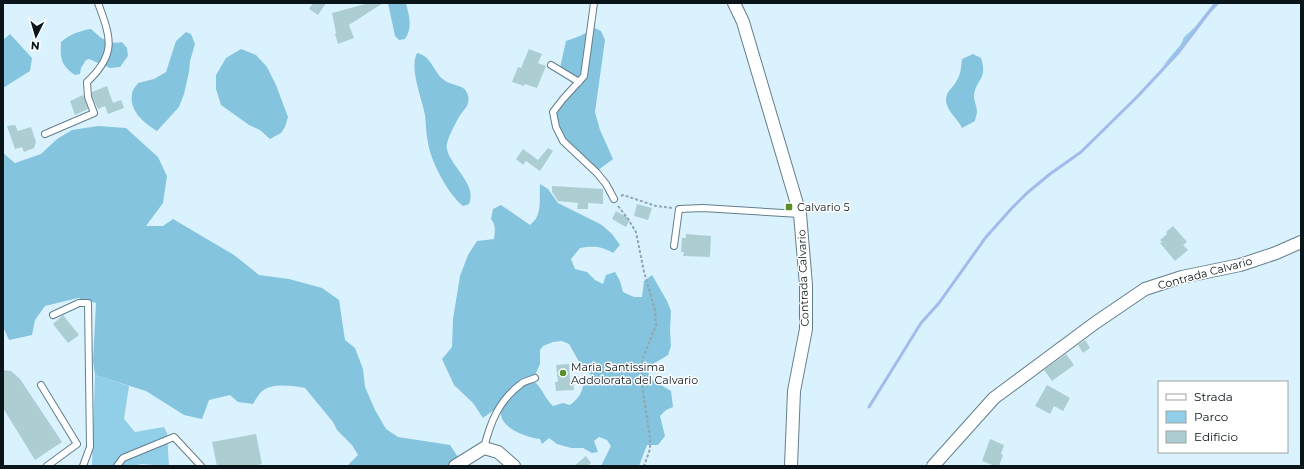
<svg xmlns="http://www.w3.org/2000/svg" width="1304" height="469" viewBox="0 0 1304 469" font-family="Montserrat,sans-serif">
  <style>
    .green { fill: #91cee8 }
    .forest { fill: #85c4df }
    .lines { fill: none; stroke-linecap: round; stroke-linejoin: round }
    .stream { stroke: #a3bbec; stroke-width: 3 }
    .building { fill: #acced3 }
    .lane-casing { stroke: #637e8b; stroke-width: 8 }
    .street-casing { stroke: #637e8b; stroke-width: 14 }
    .path { stroke: #92a6ae; stroke-width: 2; stroke-dasharray: 3 2; stroke-linecap: butt }
    .lane { stroke: #fff; stroke-width: 6 }
    .street { stroke: #fff; stroke-width: 12 }
    .poi-dot { fill: #598f2b; stroke: #fff; stroke-width: 1.5 }
    .labels { text-anchor: middle; stroke-width: 3; stroke-linejoin: round; paint-order: stroke }
    .poi-label { font-size: 11px; fill: #0a1519; stroke: #fff; text-anchor: start }
    .street-label { font-size: 11px; fill: #0a1519; stroke: #fff }
  </style>
  <rect width="100%" height="100%" fill="#daf2fd"/>
  <!-- green -->
  <g class="green">
    <path d="M 1214,3 L 1220,3 L 1206,17 L 1180,51 L 1162,67 L 1181,44 L 1184,37 L 1194,28 Z"/>
    <path d="M 95,375 L 129,386 L 124,419 L 135,432 L 164,427 L 167,433 L 169,466 L 142,464 L 131,466 L 92,466 Z"/>
  </g>
  <!-- forest -->
  <g class="forest">
    <path d="M 388,3 L 406,3 C 409,15 413,28 405,39 L 399,40 L 395,36 Z"/>
    <path d="M 595,28 L 601,31 L 605,40 L 595,112 L 600,130 L 613,159 L 597,171 C 585,160 553,134 554,116 C 555,106 573,87 580,78 L 560,68 L 566,41 L 580,36 Z"/>
    <path d="M 91,29 C 101,38 108,45 122,42 L 127,48 L 128,56 L 120,67 L 110,68 L 89,59 L 86,60 L 81,68 L 80,74 L 75,75 C 61,65 60,59 61,42 C 70,34 79,31 91,29 Z"/>
    <path d="M 186,32 L 191,34 L 195,44 L 190,61 L 189,72 L 184,94 L 179,107 L 157,131 C 144,123 129,111 132,94 C 132,90 136,86 138,83 L 154,79 L 166,72 L 176,41 Z"/>
    <path d="M 10,34 L 32,58 L 30,71 L 3,88 L 3,40 Z"/>
    <path d="M 241,49 L 256,55 L 267,67 L 276,85 L 288,117 L 285,127 L 281,133 L 270,139 L 260,130 L 249,125 L 221,105 L 216,89 L 216,75 L 226,58 Z"/>
    <path d="M 417,53 C 432,56 433,72 444,80 C 451,86 464,84 467,93 C 472,104 464,109 459,117 C 455,124 452,130 449,137 C 448,140 446,145 447,149 C 450,166 478,185 469,204 L 463,206 C 448,194 431,162 428,143 C 426,134 426,124 425,115 C 422,98 409,69 417,53 Z"/>
    <path d="M 973,54 L 981,58 C 988,80 976,78 974,96 C 974,101 977,107 977,112 C 977,115 975,118 975,121 L 962,128 C 958,119 950,114 947,105 C 943,92 953,89 957,80 C 961,74 961,66 962,59 Z"/>
    <path d="M 98,126 L 126,128 L 158,157 L 167,176 L 163,203 L 146,226 L 163,226 L 173,219 L 234,255 L 259,275 L 289,279 L 322,288 L 339,300 L 345,340 L 355,348 L 363,369 L 365,387 L 375,410 L 386,429 L 398,437 L 450,445 L 464,466 L 347,466 L 358,455 L 352,445 L 337,430 L 333,422 L 305,388 C 291,386 271,382 260,393 C 258,396 255,400 253,404 L 238,402 L 230,395 L 209,400 L 202,419 L 184,415 L 146,391 L 95,375 L 93,361 L 96,303 L 78,298 L 45,306 L 35,320 L 32,335 L 9,340 L 3,327 L 3,153 L 15,163 L 41,154 L 57,139 L 72,130 Z"/>
    <path d="M 540,184 L 548,189 L 558,203 L 602,225 L 612,234 L 620,245 L 613,253 C 601,246 593,246 580,248 L 571,259 L 575,269 L 587,272 L 595,280 L 603,284 L 606,275 L 615,272 L 620,281 L 623,292 L 634,297 L 642,297 L 644,281 L 652,275 L 667,301 L 671,311 L 670,330 L 671,346 L 668,355 L 648,367 L 649,378 L 671,391 L 673,407 L 666,410 L 660,416 L 665,436 L 658,445 L 647,445 L 639,466 L 601,466 L 611,446 L 607,440 L 599,437 L 594,441 L 598,452 L 592,453 L 583,448 L 571,448 L 557,444 L 549,438 L 542,444 L 540,439 C 525,437 492,426 503,404 C 505,401 509,398 512,395 C 519,388 525,385 535,382 C 543,390 546,400 553,406 L 563,403 L 570,405 C 578,399 584,391 583,381 L 591,379 L 590,374 L 582,367 L 569,344 L 562,341 L 553,342 L 543,346 L 540,350 L 540,364 L 535,375 L 519,381 L 500,402 L 498,407 L 483,418 L 473,403 L 454,385 L 442,359 L 452,347 L 453,319 L 460,276 L 468,255 L 477,241 L 494,239 C 495,231 496,225 491,219 L 493,209 L 501,205 L 530,225 C 543,216 539,198 540,184 Z"/>
  </g>
  <g class="lines">
    <!-- stream -->
    <path class="stream" d="M 869,407 L 921,323 L 939,303 L 986,237 L 1012,208 L 1027,193 L 1050,174 L 1081,152 L 1138,96 L 1178,53 L 1216,3"/>
  </g>
  <!-- building -->
  <g class="building">
    <path d="M 313,3 L 326,3 L 318,15 L 309,9 Z"/>
    <path d="M 369,3 L 383,3 L 349,25 L 354,38 L 338,44 L 335,34 L 336,33 L 332,13 Z"/>
    <path d="M 529,49 L 542,54 L 538,63 L 546,66 L 537,88 L 525,84 L 524,86 L 512,82 L 518,67 L 521,68 Z"/>
    <path d="M 107,86 L 113,103 L 121,100 L 124,108 L 108,114 L 105,106 L 98,109 L 92,96 L 92,92 Z"/>
    <path d="M 83,95 L 88,109 L 75,115 L 70,101 Z"/>
    <path d="M 15,125 L 18,131 L 31,127 L 36,142 L 34,148 L 24,152 L 22,147 L 15,149 L 7,126 Z"/>
    <path d="M 548,148 L 553,151 L 540,171 L 526,161 L 523,165 L 516,159 L 523,149 L 538,160 Z"/>
    <path d="M 552,186 L 603,189 L 603,204 L 588,203 L 588,209 L 577,209 L 578,203 L 558,201 L 552,192 Z"/>
    <path d="M 637,204 L 652,208 L 648,220 L 634,216 Z"/>
    <path d="M 616,211 L 630,219 L 626,227 L 612,219 Z"/>
    <path d="M 1173,226 L 1187,242 L 1183,245 L 1188,250 L 1175,261 L 1160,243 L 1162,242 L 1160,240 L 1167,234 L 1166,232 Z"/>
    <path d="M 686,234 L 711,236 L 710,257 L 683,256 L 684,252 L 681,252 L 682,238 L 686,238 Z"/>
    <path d="M 63,315 L 79,335 L 68,343 L 53,324 Z"/>
    <path d="M 1085,340 L 1090,348 L 1083,353 L 1078,345 Z"/>
    <path d="M 1066,354 L 1074,365 L 1052,381 L 1044,370 Z"/>
    <path d="M 569,364 L 570,381 L 573,381 L 574,390 L 556,391 L 555,382 L 558,382 L 556,365 Z"/>
    <path d="M 3,370 L 11,371 L 20,379 L 62,442 L 35,460 L 3,408 Z"/>
    <path d="M 1047,385 L 1070,398 L 1063,411 L 1054,406 L 1050,414 L 1035,406 Z"/>
    <path d="M 256,434 L 262,464 L 254,466 L 217,466 L 212,442 Z"/>
    <path d="M 990,439 L 1004,445 L 1001,454 L 1003,455 L 999,466 L 995,466 L 982,461 Z"/>
    <path d="M 586,456 L 591,463 L 588,466 L 574,466 Z"/>
  </g>
  <g class="lines">
    <defs>
      <g id="lane">
        <path d="M 594,3 L 584,76 L 563,99 L 553,112 L 556,127 L 563,141 L 597,173 L 606,184 L 614,199"/>
        <path d="M 551,65 L 579,82"/>
        <path d="M 45,134 L 94,113 L 88,97 L 87,82 C 117,54 111,38 98,3"/>
        <path d="M 674,246 L 679,209 L 703,208 L 800,214"/>
        <path d="M 53,315 L 79,303 L 88,303 L 90,447 L 83,466"/>
        <path d="M 41,385 L 77,444 L 47,466"/>
        <path d="M 484,448 C 490,423 499,400 521,384 C 524,381 531,380 535,378"/>
        <path d="M 117,466 L 123,458 L 174,437 L 201,466"/>
      </g>
      <g id="street">
        <path d="M 734,3 L 743,22 L 800,214 L 806,285 L 806,329 L 794,391 L 791,466"/>
        <path d="M 455,466 L 484,448 L 498,452 L 514,466"/>
        <path d="M 933,466 L 994,398 L 1095,323 L 1145,289 L 1182,277 L 1240,265 L 1276,253 L 1301,242"/>
      </g>
    </defs>
    <!-- lane casing -->
    <use href="#lane" class="lane-casing"/>
    <!-- street casing -->
    <use href="#street" class="street-casing"/>
    <!-- path -->
    <g class="path">
      <path d="M 621,196 L 623,195 L 656,206 L 672,208"/>
      <path d="M 618,206 L 628,219 L 636,232 L 644,272 L 655,310 L 656,325 L 643,358 L 642,370 L 642,385 L 650,438 L 650,449 L 644,466"/>
    </g>
    <!-- lane -->
    <use href="#lane" class="lane"/>
    <!-- street -->
    <use href="#street" class="street"/>
  </g>
  <!-- markers -->
  <g class="poi-dot">
    <rect x="785" y="203" width="8" height="8" rx="2"/>
    <circle cx="563" cy="373" r="4"/>
  </g>
  <g class="labels">
    <!-- poi labels -->
    <g class="poi-label">
      <text x="797" y="211">Calvario 5</text>
      <text x="571" y="371">Maria Santissima<tspan x="571" dy="13">Addolorata del Calvario</tspan></text>
    </g>
    <!-- street labels -->
    <g class="street-label">
      <text transform="translate(1205 273) rotate(-15)" y="4">Contrada Calvario</text>
      <text transform="translate(803 278) rotate(-92)" y="4">Contrada Calvario</text>
    </g>
  </g>
  <!-- border -->
  <rect width="1304" height="469" fill="none" stroke="#0a1519" stroke-width="8"/>
  <!-- legend -->
  <rect x="1158" y="381" width="130" height="72" fill="#ffffff" stroke="#9da1a3"/>
  <rect x="1166" y="394" width="20" height="6" fill="#ffffff" stroke="#9da1a3"/>
  <text x="1194" y="401" font-size="12" fill="#0a1519">Strada</text>
  <rect x="1166" y="411" width="20" height="12" fill="#91cee8" stroke="#9da1a3"/>
  <text x="1194" y="421" font-size="12" fill="#0a1519">Parco</text>
  <rect x="1166" y="431" width="20" height="12" fill="#acced3" stroke="#9da1a3"/>
  <text x="1194" y="441" font-size="12" fill="#0a1519">Edificio</text>
  <!-- north arrow -->
  <g transform="translate(36 36) rotate(185)" stroke="#ffffff" stroke-width="3" paint-order="stroke">
  <path d="M0-3L7 15L0 10L-7 15Z" fill="#0a1519"/>
  <text y="-6" font-size="11" font-weight="bold" text-anchor="middle" fill="#0a1519">N</text>
  </g>
</svg>
